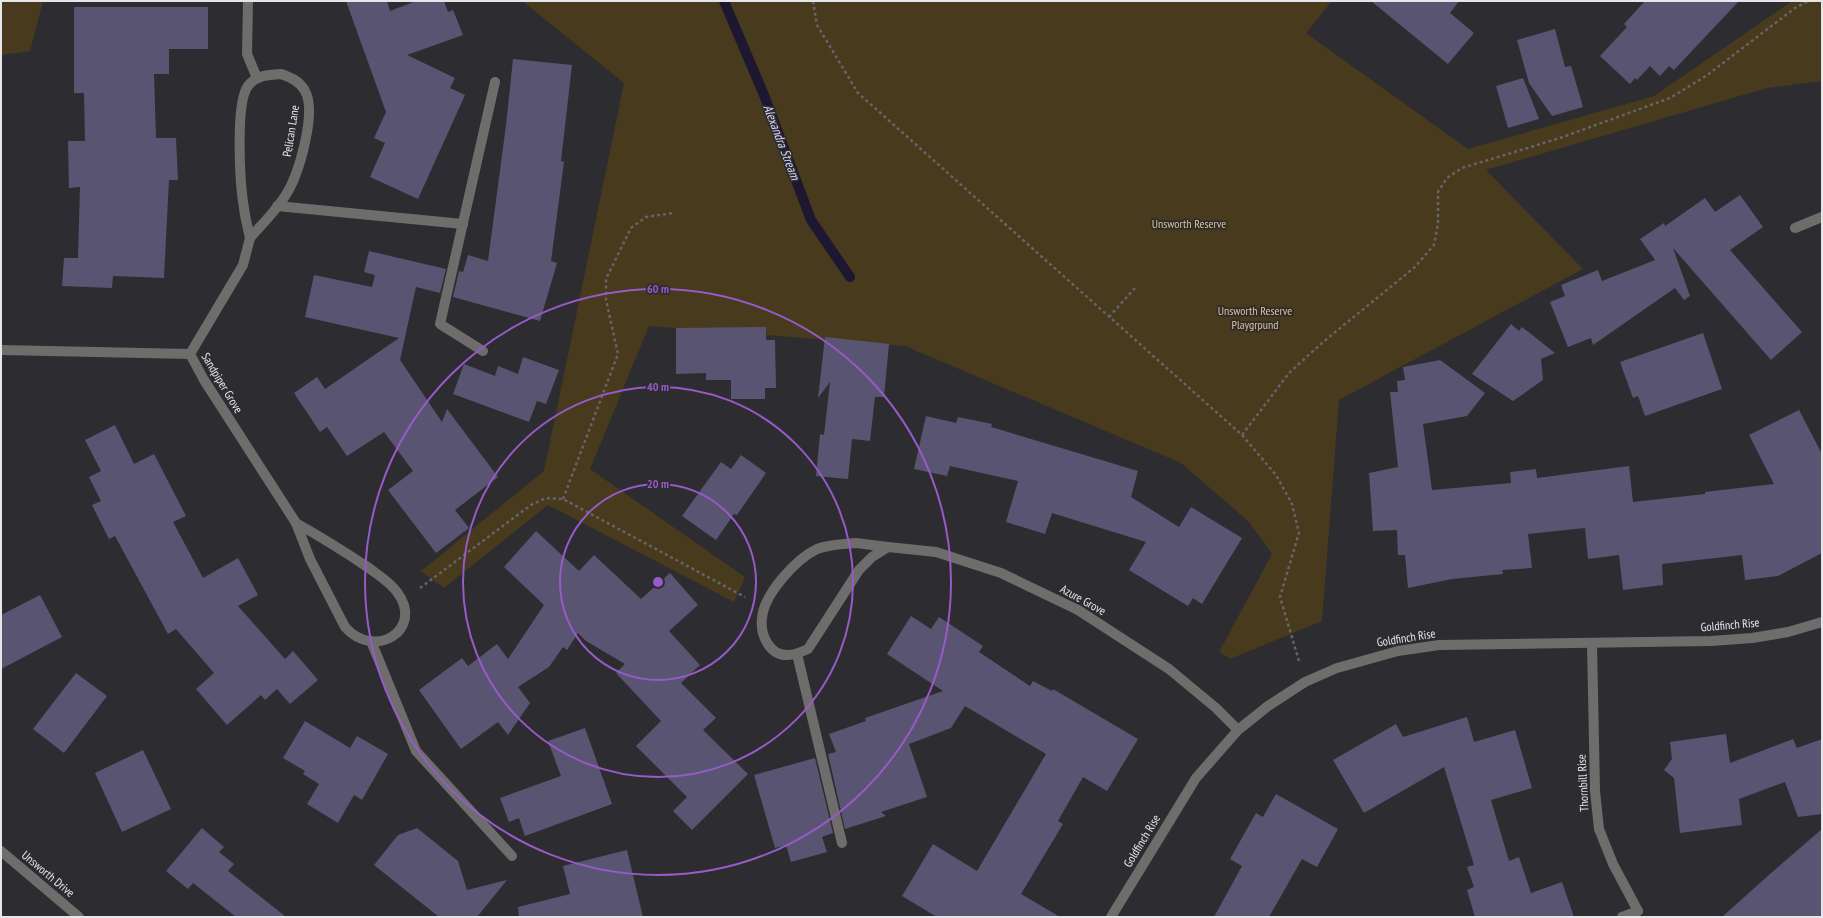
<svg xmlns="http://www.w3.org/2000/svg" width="1823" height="918" viewBox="0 0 1823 918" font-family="'PT Sans Narrow',sans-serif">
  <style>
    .green { fill: #473a1d }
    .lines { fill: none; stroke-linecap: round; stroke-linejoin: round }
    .stream { stroke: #1d1731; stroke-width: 10 }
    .building { fill: #5a5473 }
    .path { stroke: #656468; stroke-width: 2.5; stroke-dasharray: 3 3; stroke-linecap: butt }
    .service { stroke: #6e6d6b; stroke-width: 10 }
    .minor { stroke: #6e6d6b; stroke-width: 10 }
    .tertiary { stroke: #6e6d6b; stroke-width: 10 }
    .ring { fill: none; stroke: #965ac9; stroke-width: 2 }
    .labels { text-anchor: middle; stroke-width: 3.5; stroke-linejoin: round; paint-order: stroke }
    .street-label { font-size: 12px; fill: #e6e5e8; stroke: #2d2c30 }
    .park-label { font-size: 12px; fill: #dec189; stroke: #2d2c30 }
    .water-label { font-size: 13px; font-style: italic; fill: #dad4f7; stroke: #2d2c30 }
    .centre { fill: #965ac9; stroke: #2d2c30; stroke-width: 2 }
    .ring-label { font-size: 12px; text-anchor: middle; font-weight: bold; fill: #965ac9; stroke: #2d2c30; stroke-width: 3.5; stroke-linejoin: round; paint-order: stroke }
  </style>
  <rect width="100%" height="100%" fill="#2d2c30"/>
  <!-- green -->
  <g class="green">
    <path d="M 1,1 L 43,1 L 30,51 L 1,55 Z"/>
    <path d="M 522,1 L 1332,1 L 1306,33 L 1468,149 L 1654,96 L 1792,1 L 1822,1 L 1822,81 L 1767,88 L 1486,170 L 1583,269 L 1339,400 L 1322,621 L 1230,659 L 1219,652 L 1272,554 L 1248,521 L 1181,463 L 905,346 L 649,326 L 590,469 L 745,577 L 734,602 L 548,505 L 444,588 L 421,571 L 544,471 L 624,83 Z"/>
  </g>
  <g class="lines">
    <!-- stream -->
    <path class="stream" d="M 724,1 L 764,95 L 811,220 L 850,277"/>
  </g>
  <!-- building -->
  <g class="building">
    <path d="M 346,1 L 387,1 L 390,11 L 416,1 L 444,1 L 448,12 L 453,10 L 463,35 L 407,55 L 455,78 L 450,88 L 465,95 L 418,199 L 370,177 L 385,143 L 374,138 L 386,112 Z"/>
    <path d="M 1371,1 L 1459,1 L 1450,13 L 1474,33 L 1448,64 Z"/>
    <path d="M 1645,1 L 1739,1 L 1674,70 L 1669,66 L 1660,76 L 1650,66 L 1637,80 L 1635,78 L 1630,84 L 1600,56 L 1627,27 L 1624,24 Z"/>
    <path d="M 74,7 L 208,7 L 208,49 L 169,49 L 169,74 L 154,74 L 156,138 L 176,138 L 178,180 L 169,180 L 164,278 L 113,276 L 112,288 L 62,286 L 64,258 L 78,258 L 80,187 L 69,188 L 68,141 L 85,141 L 84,93 L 74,93 Z"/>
    <path d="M 1555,29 L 1565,67 L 1571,66 L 1583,107 L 1552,116 L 1529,83 L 1517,40 Z"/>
    <path d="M 513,59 L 572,65 L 561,161 L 564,162 L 551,261 L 557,263 L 540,321 L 453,297 L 459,271 L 463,272 L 468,255 L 488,261 L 506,125 Z"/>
    <path d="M 1523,78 L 1539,119 L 1508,128 L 1496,86 Z"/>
    <path d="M 1740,195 L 1763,227 L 1730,250 L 1802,332 L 1771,360 L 1673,248 L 1690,296 L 1684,300 L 1675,288 L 1593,345 L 1591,338 L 1568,347 L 1550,302 L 1565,296 L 1561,285 L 1598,270 L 1602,281 L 1655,260 L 1640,239 L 1664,223 L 1665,226 L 1705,198 L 1715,212 Z"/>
    <path d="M 369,251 L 446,269 L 440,293 L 416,287 L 400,360 L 442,422 L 447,409 L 498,477 L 455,510 L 469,528 L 436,553 L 388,490 L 413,471 L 384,432 L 347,456 L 327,427 L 320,432 L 294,393 L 317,377 L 325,389 L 399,338 L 305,317 L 314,275 L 372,287 L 375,275 L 364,272 Z"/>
    <path d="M 1511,324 L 1519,331 L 1522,327 L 1555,353 L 1541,359 L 1543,380 L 1513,401 L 1472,374 Z"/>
    <path d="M 766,327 L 766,340 L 775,340 L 776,388 L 765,388 L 765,399 L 731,399 L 731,380 L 706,380 L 706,373 L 676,374 L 676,328 Z"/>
    <path d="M 1703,333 L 1722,389 L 1645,416 L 1638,396 L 1633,398 L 1620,362 Z"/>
    <path d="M 825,337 L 889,344 L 884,397 L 875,397 L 870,441 L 852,439 L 848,479 L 816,476 L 820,434 L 824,435 L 830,382 L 818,398 Z"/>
    <path d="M 523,357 L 559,370 L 546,404 L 537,401 L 529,422 L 453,394 L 464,364 L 495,376 L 498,366 L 518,374 Z"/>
    <path d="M 1440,360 L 1485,393 L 1467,416 L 1423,424 L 1432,490 L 1511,483 L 1510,472 L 1536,469 L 1537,478 L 1629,466 L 1633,502 L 1705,494 L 1705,492 L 1774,484 L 1749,435 L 1799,410 L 1822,454 L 1822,553 L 1778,576 L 1745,580 L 1742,555 L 1662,564 L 1663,585 L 1623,590 L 1619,555 L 1588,559 L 1585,528 L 1528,534 L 1532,568 L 1502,570 L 1503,574 L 1452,579 L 1408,588 L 1405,555 L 1398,555 L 1397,530 L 1373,531 L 1369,473 L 1398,467 L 1390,392 L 1398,392 L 1397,381 L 1405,380 L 1403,367 Z"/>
    <path d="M 926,416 L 956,423 L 958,417 L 992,424 L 991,427 L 1138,471 L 1131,497 L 1179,527 L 1191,507 L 1242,538 L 1202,604 L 1193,598 L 1188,606 L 1129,570 L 1146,542 L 1052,513 L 1045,534 L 1006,522 L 1018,481 L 950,466 L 947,476 L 914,469 Z"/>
    <path d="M 115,425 L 134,464 L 154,454 L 186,516 L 173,522 L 203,578 L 238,558 L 258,595 L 238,606 L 285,659 L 293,651 L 318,680 L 290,704 L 277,689 L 265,700 L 261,695 L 227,725 L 196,689 L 214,673 L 176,629 L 168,634 L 115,536 L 109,539 L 92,505 L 101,501 L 89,477 L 101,471 L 85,440 Z"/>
    <path d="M 741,455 L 766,473 L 737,515 L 734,514 L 716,540 L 682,516 L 721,462 L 731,469 Z"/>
    <path d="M 536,531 L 579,571 L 594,555 L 641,599 L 670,573 L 698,605 L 669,631 L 700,665 L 681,683 L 716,718 L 703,730 L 748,774 L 692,830 L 673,811 L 687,797 L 636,746 L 661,721 L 616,673 L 625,664 L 586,641 L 578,633 L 567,650 L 563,647 L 549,667 L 518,687 L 530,703 L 508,735 L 498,722 L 461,749 L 419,690 L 462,658 L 468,666 L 497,644 L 508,659 L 544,605 L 504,567 Z"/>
    <path d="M 40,595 L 62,637 L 1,669 L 1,615 Z"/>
    <path d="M 911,616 L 931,629 L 939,617 L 983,646 L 979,652 L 1030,686 L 1033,681 L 1052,691 L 1053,689 L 1138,739 L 1107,791 L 1083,777 L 1058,821 L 1063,824 L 1021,894 L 1060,917 L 937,917 L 902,896 L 933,844 L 977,871 L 1046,754 L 965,706 L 951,728 L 909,744 L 927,797 L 881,812 L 886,816 L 845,829 L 828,754 L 836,752 L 829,734 L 866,721 L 865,718 L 943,691 L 887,654 Z"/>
    <path d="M 76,673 L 107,696 L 64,753 L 33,729 Z"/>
    <path d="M 1467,717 L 1474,742 L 1515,730 L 1532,788 L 1491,800 L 1509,861 L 1519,857 L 1531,893 L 1562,882 L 1574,917 L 1475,917 L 1467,890 L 1474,887 L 1467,867 L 1474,865 L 1444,767 L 1364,813 L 1333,760 L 1396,724 L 1403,737 Z"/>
    <path d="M 305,721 L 350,748 L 357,736 L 388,754 L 362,800 L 354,795 L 338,823 L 307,804 L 319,784 L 303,774 L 305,771 L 283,758 Z"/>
    <path d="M 585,728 L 612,804 L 525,836 L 519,818 L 509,822 L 500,798 L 561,776 L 548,741 Z"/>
    <path d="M 1726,734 L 1730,763 L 1793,739 L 1797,748 L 1822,739 L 1822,814 L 1798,817 L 1785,782 L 1739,799 L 1742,825 L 1680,833 L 1674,778 L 1664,770 L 1672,759 L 1670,742 Z"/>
    <path d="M 143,750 L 171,809 L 122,832 L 95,773 Z"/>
    <path d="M 815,758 L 833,833 L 822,837 L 827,852 L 791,862 L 786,845 L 775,848 L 754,775 Z"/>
    <path d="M 1276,794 L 1338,829 L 1317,867 L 1302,859 L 1269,917 L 1214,917 L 1242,866 L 1230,859 L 1256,813 L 1263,817 Z"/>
    <path d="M 202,828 L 224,847 L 219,852 L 234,864 L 228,871 L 286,917 L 236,917 L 193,883 L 188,889 L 166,871 Z"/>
    <path d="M 417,828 L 458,861 L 467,890 L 507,880 L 477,917 L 439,917 L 374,865 L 398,835 Z"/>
    <path d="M 1822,829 L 1822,917 L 1722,917 L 1770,874 Z"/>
    <path d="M 627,850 L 643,917 L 519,917 L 518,907 L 570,894 L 563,866 Z"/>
  </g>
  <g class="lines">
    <!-- path -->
    <g class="path">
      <path d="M 813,1 L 817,25 L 858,93 L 1242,435 L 1276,475 L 1292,504 L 1299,533 L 1280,597 L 1299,661"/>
      <path d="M 1109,317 L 1135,288"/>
      <path d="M 1242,435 L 1289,373 L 1323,342 L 1415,267 L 1434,245 L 1438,224 L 1438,192 L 1447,178 L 1462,168 L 1560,138 L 1670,98 L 1706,76 L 1795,8 L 1808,1"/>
      <path d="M 563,499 L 618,354 L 606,300 L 606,279 L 631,228 L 646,217 L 673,213"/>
      <path d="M 420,588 L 531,505 L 546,498 L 563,499 L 745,597"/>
    </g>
    <!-- service -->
    <g class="service">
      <path d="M 248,1 L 247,54 L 257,78"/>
      <path d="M 277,206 L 463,224"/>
      <path d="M 1795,228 L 1822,217"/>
      <path d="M 483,351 L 440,324 L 495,82"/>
      <path d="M 371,641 L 416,751 L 512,856"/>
      <path d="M 797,654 L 842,843"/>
      <path d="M 1622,917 L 1638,911"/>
    </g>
    <!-- minor -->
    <g class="minor">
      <path d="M 281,74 C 290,77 300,81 305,91 C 317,112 299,173 287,193 C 277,210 262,224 250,238 C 248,228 245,218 244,208 C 240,185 235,103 248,86 C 256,75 268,75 281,74 Z"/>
      <path d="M 1,350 L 190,354 L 204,380 L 296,523"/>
      <path d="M 190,354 L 243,265 L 250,238"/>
      <path d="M 296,523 C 321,537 345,552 369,568 C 378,575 390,582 397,592 C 425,629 375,661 345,627 L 310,559 Z"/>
      <path d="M 856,543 L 888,547 L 872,557 L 859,570 L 808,649 C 801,652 795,655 788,655 C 769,656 760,634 762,618 C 764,594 796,559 817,549 C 830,544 843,544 856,543 Z"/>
      <path d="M 888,547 L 936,552 L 1001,573 L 1078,610 L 1169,669 L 1216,708 L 1238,730"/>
      <path d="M 1592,644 L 1595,791 L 1599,829 L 1613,864 L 1638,911"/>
      <path d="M 1111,917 L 1196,778 L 1238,730 L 1268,706 L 1305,682 L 1337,668 L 1398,651 L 1439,645 L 1711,641 L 1752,638 L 1788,632 L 1822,622"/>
    </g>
    <!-- tertiary -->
    <path class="tertiary" d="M 1,851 L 79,917"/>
  </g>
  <!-- distance rings -->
  <g class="ring">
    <circle cx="658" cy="582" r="98"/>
    <circle cx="658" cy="582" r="195"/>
    <circle cx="658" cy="582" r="293"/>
  </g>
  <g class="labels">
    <!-- street labels -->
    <g class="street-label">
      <text transform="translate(291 131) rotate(-81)" y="4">Pelican Lane</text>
      <text transform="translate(222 383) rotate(59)" y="4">Sandpiper Grove</text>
      <text transform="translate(1083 600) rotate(29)" y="4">Azure Grove</text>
      <text transform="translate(1730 625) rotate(-5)" y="4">Goldfinch Rise</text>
      <text transform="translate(1406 638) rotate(-9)" y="4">Goldfinch Rise</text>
      <text transform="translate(1583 783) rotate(-93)" y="4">Thornbill Rise</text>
      <text transform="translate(1142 841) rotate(-59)" y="4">Goldfinch Rise</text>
      <text transform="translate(48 874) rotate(40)" y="4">Unsworth Drive</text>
    </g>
    <!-- park labels -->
    <g class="park-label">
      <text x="1189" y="228">Unsworth Reserve</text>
      <text x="1255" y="315">Unsworth Reserve<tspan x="1255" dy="14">Playgrpund</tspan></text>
    </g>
    <!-- water labels -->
    <g class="water-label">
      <text transform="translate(782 142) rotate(69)" y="5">Alexandra Stream</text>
    </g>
  </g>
  <circle cx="658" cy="582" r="6" class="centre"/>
  <g class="ring-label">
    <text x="658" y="293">60 m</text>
    <text x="658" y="391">40 m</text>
    <text x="658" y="488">20 m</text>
  </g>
  <!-- border -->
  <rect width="1823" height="918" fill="none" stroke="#e6e5e8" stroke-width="4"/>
</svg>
